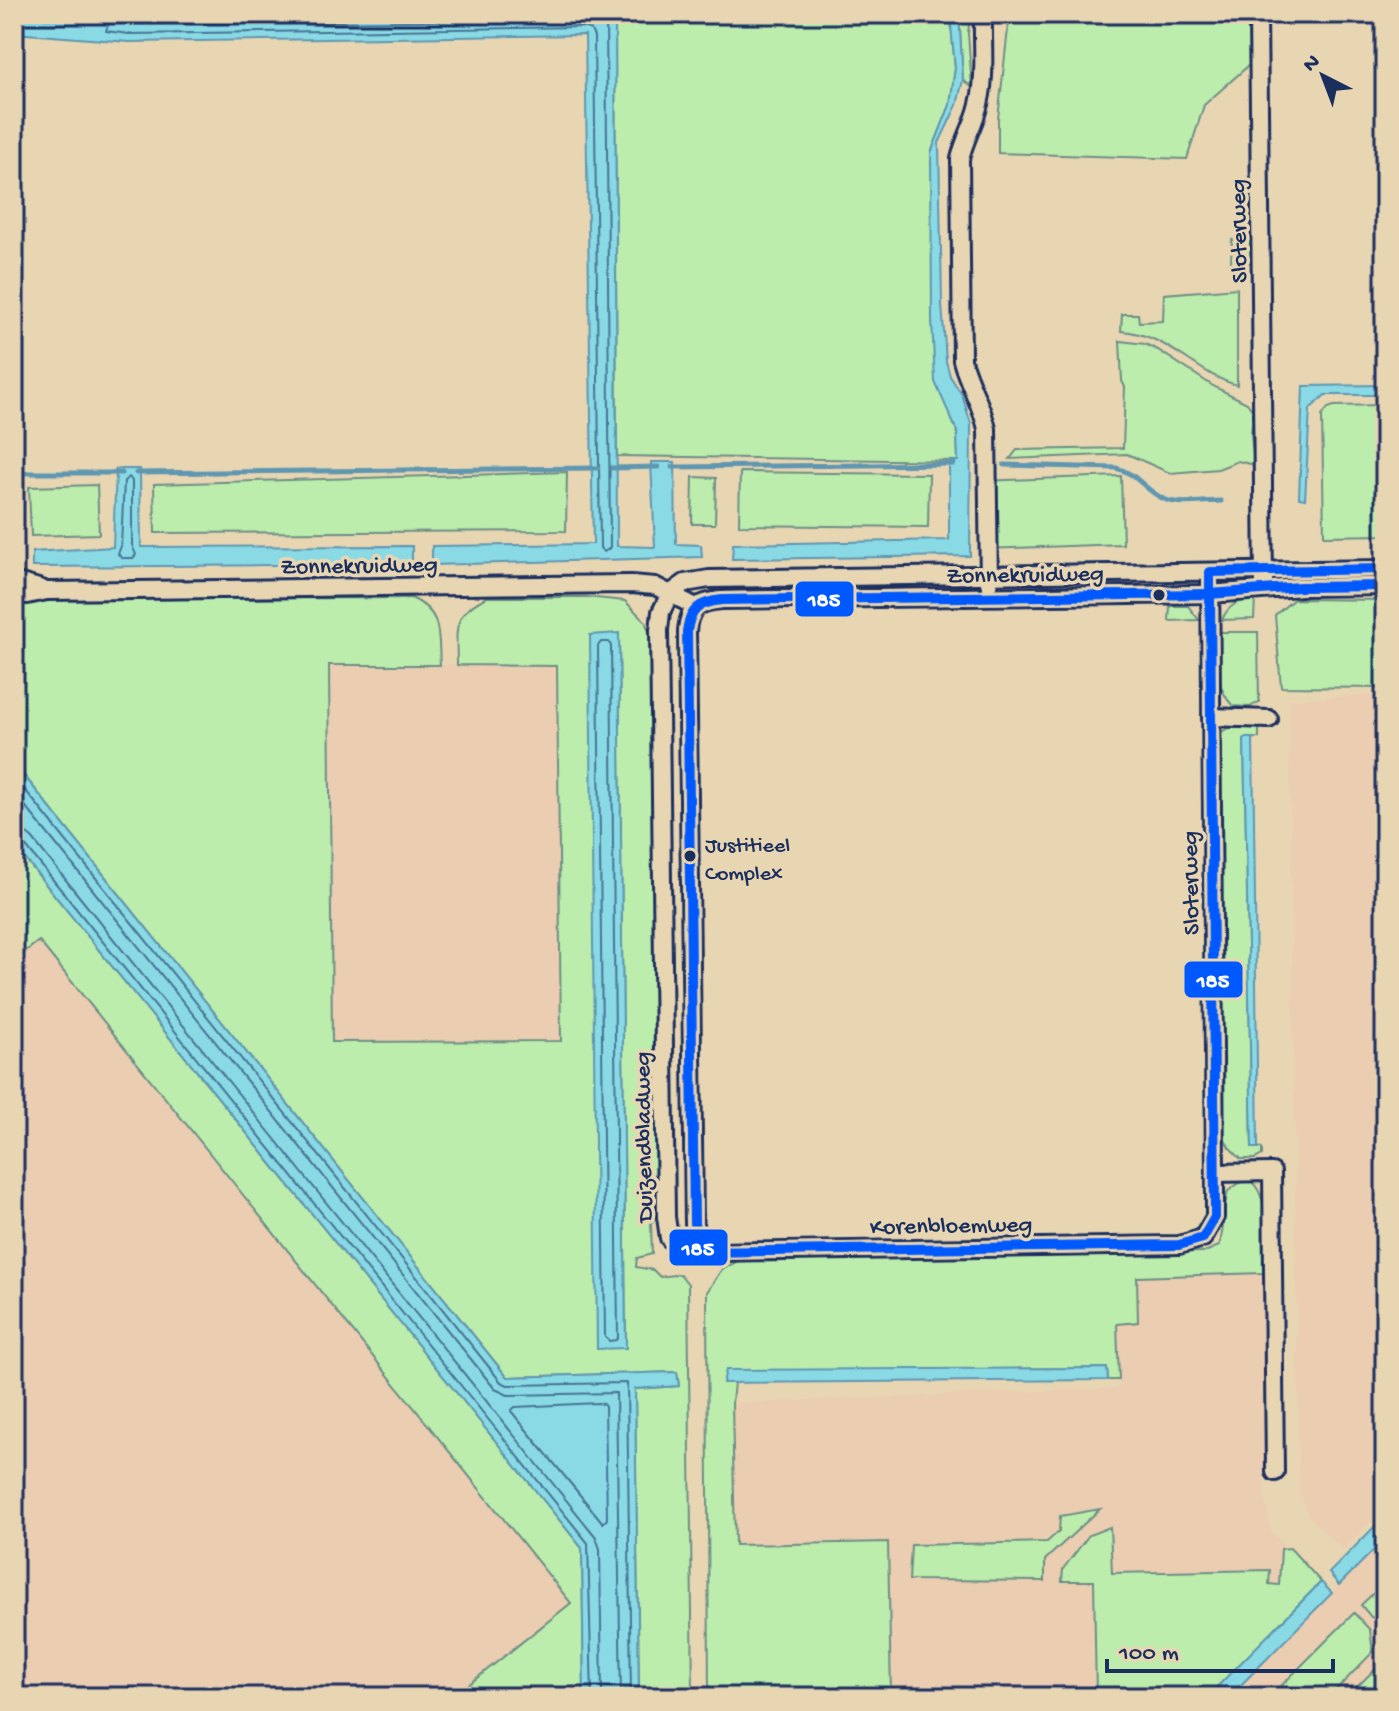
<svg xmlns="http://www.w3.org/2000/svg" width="1399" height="1711" viewBox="0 0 1399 1711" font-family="'Gochi Hand',sans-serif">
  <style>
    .built { fill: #ebcdb2 }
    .green { fill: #bdedac; stroke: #6c8e85; stroke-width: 2; fill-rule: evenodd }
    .water { fill: #8adae6; stroke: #5e96b0; stroke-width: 2 }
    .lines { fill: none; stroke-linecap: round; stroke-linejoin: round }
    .shore { stroke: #477394; stroke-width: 2 }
    .stream { stroke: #5e96b0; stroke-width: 5 }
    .street-casing { stroke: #1b2f5e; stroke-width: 22 }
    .street { stroke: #e8d6b3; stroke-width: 16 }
    .bus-1-casing { stroke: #e8d6b3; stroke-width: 16 }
    .bus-1 { stroke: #0059ff; stroke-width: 10 }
    .bus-dot { fill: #1b2f5e; stroke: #e8d6b3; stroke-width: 3 }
    .labels { text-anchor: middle; stroke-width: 7; stroke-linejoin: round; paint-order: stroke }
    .bus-label { font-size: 22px; fill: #1b2f5e; stroke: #e8d6b3; text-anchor: start }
    .street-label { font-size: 24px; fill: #1b2f5e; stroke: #e8d6b3 }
    .line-badge { stroke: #e8d6b3; stroke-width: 3 }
    .badge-label { font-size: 22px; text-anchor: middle; font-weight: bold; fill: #fff }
  </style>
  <rect width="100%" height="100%" fill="#e8d6b3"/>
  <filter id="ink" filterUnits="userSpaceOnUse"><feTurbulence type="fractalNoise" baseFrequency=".0125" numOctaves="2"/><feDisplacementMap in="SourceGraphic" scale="16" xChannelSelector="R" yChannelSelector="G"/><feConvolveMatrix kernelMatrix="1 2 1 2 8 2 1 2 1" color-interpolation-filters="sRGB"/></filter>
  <g filter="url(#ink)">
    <!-- built -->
    <g class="built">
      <path d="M 329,664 L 557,665 L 562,1041 L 332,1043 Z"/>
      <path d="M 1385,695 L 1385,1508 L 1343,1550 L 1309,1517 L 1299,1494 L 1289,699 Z"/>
      <path d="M 14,845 L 582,1548 L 584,1697 L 14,1697 Z"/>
      <path d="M 1263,1273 L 1264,1494 L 1271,1531 L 1315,1579 L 1197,1697 L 753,1697 L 736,1604 L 732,1403 L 1119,1388 L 1117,1323 L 1138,1321 L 1137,1277 Z"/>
      <path d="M 1385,1539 L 1385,1697 L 1229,1697 L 1339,1585 Z"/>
    </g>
    <!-- green -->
    <g class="green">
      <path d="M 37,14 L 282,14 L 47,19 Z"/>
      <path d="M 615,14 L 950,14 L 955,68 L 950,105 L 931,153 L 948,410 L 957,431 L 958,461 L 617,456 Z"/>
      <path d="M 959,14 L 970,14 L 968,34 L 972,87 L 963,80 Z"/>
      <path d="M 1007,14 L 1248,14 L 1249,65 L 1204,105 L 1187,159 L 998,153 L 998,119 L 1009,20 Z"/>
      <path d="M 1250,239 L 1251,262 L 1231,264 L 1232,240 Z"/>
      <path d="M 1237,288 L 1237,385 C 1194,373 1168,334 1121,331 L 1122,314 L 1138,314 L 1139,322 L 1163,321 L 1164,294 Z"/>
      <path d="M 1120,341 L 1145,344 L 1158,350 L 1213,386 L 1247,403 L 1253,411 L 1251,435 L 1254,465 L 1238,461 L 1218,469 L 1170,473 L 1127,454 L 1010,459 L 1017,450 L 1123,448 L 1125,387 L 1122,381 Z"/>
      <path d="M 1385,405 L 1385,535 L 1324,536 L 1322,416 L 1328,408 L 1334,406 Z"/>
      <path d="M 567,472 L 566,531 L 155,533 L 154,484 Z"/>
      <path d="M 740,472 L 929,474 L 928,527 L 739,525 Z"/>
      <path d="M 1121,476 L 1123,544 L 983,549 L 981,481 Z"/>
      <path d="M 693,477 L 716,478 L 715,524 L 692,524 Z"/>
      <path d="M 97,485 L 99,534 L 31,536 L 29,487 Z"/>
      <path d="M 487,597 L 586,597 L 625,601 L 645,621 L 652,640 L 659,1209 L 651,1224 L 652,1254 L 637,1258 L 636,1267 L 653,1270 L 660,1277 L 680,1274 L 688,1284 L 693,1697 L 639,1697 L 635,1389 L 679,1386 L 677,1372 L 507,1377 L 14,763 L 14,599 L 411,598 C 443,612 438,634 440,665 L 329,665 L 332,1042 L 561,1041 L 557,666 L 457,665 C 457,629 450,615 487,597 ZM 619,634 L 626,1348 L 590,636 Z"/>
      <path d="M 1255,599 L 1254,619 L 1222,620 C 1228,605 1239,600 1255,599 Z"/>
      <path d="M 1294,599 L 1385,600 L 1385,688 L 1281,687 L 1275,615 Z"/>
      <path d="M 1170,606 L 1188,606 L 1199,620 L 1169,621 Z"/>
      <path d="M 1218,632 L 1258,632 L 1259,702 L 1250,707 L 1233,706 C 1213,686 1218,658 1218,632 Z"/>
      <path d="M 1228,728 L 1259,728 L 1259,738 L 1244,739 L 1252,1147 L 1262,1148 L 1262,1155 L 1255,1159 L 1241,1159 L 1229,1147 L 1223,1135 L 1220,733 Z"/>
      <path d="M 14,845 L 582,1548 L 584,1697 L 453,1697 L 571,1603 L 39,941 L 14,960 Z"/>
      <path d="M 1250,1181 C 1271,1194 1265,1246 1266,1270 L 1263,1273 L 1137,1277 L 1138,1322 L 1117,1324 L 1119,1380 L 1108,1380 L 1107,1368 L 726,1371 L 724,1382 L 734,1382 L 732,1403 L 735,1545 L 888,1542 L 891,1697 L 709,1697 L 707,1292 L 722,1269 L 740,1260 L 1205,1252 L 1219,1246 C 1225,1228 1223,1210 1228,1191 L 1241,1182 Z"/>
      <path d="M 1100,1509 L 1045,1560 L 1045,1581 L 909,1580 L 911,1545 L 1047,1542 L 1059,1531 L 1060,1516 Z"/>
      <path d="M 1110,1527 L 1112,1573 L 1270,1570 L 1269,1584 L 1279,1585 L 1281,1549 L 1290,1548 L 1321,1582 L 1207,1697 L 1096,1697 L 1094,1581 L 1062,1581 L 1063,1569 L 1089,1535 Z"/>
      <path d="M 1385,1582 L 1385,1624 L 1371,1617 L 1361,1605 Z"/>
      <path d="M 1354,1613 L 1370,1630 L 1373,1652 L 1329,1697 L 1270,1697 Z"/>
      <path d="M 1385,1659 L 1385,1697 L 1347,1697 Z"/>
    </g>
    <!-- water -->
    <g class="water">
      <path d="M 14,14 L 37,14 L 47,19 L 282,14 L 615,14 L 617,546 L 655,547 L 651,462 L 675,462 L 676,544 L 701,545 L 702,557 L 432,565 L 432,546 L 593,544 L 585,35 L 129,42 L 14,33 Z"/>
      <path d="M 950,14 L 959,14 L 963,80 L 957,105 L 939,143 L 942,304 L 946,361 L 950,376 L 962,395 L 971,424 L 970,556 L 732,559 L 733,544 L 949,540 L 949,461 L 958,461 L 957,431 L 935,382 L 932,320 L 931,153 L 950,105 L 955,68 Z"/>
      <path d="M 1385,385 L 1385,395 L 1325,395 L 1310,409 L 1305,499 L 1299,498 L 1303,386 Z"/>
      <path d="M 116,469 L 140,469 L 141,547 L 412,546 L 412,564 L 32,567 L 32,552 L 113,547 Z"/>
      <path d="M 619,633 L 626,1348 L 597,1349 L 590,635 Z"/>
      <path d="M 1244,738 L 1253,738 L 1258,1148 L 1252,1148 Z"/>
      <path d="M 14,763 L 507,1377 L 677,1372 L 679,1386 L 635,1389 L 639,1697 L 584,1697 L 582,1548 L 14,845 Z"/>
      <path d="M 1107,1368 L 1108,1380 L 723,1383 L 726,1370 Z"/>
      <path d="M 1385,1516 L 1385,1539 L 1339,1585 L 1329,1573 Z"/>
      <path d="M 1321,1582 L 1332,1593 L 1229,1697 L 1207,1697 Z"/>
    </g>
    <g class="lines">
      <!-- shore -->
      <g class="shore">
        <path d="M 112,14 L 106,31 L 129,34 L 583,27 L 591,30 L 594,37 L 600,548 L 604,552 L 610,548 L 606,14"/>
        <path d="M 122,14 L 123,22 L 130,24 L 592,19 L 596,14"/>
        <path d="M 129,477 L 132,481 L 132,545 L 136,555 L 133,558 L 122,558 L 118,554 L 121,546 L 124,481 Z"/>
        <path d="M 601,642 L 609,642 L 611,646 L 618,1337 L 616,1340 L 609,1341 L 605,1337 L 598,646 Z"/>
        <path d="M 14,776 L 501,1382 L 508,1385 L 627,1383 L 631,1697"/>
        <path d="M 14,792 L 495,1389 L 508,1395 L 616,1393 L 621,1697"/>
        <path d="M 14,830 L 23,831 L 32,838 L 596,1537 L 600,1549 L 602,1697"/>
        <path d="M 14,840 L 24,844 L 588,1543 L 592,1697"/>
        <path d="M 598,1403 L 603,1404 L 605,1407 L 607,1519 L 603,1523 L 511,1411 L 515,1407 Z"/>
      </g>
      <!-- stream -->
      <g class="stream">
        <path d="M 1004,465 L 1116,468 C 1137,473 1145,491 1164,499 C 1179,506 1204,501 1221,501"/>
        <path d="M 672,467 L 954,464"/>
        <path d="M 612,468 L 658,467"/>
        <path d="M 27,473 L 122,473"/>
        <path d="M 136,473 L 598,468"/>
      </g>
      <defs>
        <g id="street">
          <path d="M 983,14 C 982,45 987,81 977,111 C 972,128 964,141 960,159 L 962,360 C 968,384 982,405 987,429 L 989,583"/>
          <path d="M 1258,14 L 1264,582"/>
          <path d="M 1210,572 L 1215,1173 L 1215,1217 L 1203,1238 L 1179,1245 L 713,1252 L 682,1250 L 669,1238 L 666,1217 L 659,630 L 661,612 L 670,594 L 685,583 L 709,579 L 1385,569"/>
          <path d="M 14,581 L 42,589"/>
          <path d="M 14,594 L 27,595 L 47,591 L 631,584 L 655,586 L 696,607"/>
          <path d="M 1211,717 L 1269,719"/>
          <path d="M 1215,1173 L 1272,1172 L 1275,1472"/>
          <path d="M 699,1252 L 694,1223 L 687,631 C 689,607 698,602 722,600 L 1210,594 L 1300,587 L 1385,586"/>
        </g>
      </defs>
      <!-- street casing -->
      <use href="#street" class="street-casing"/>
      <!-- street -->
      <use href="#street" class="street"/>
      <defs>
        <g id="bus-1">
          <path d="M 1210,594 L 1215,1217 L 1203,1238 L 1179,1245 L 699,1252 L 694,1223 L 687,631 C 690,609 700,602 722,600 Z"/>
          <path d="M 1210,594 L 1210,572 L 1385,569"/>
          <path d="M 1210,594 L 1300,587 L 1385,586"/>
        </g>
      </defs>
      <!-- bus-1 casing -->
      <use href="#bus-1" class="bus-1-casing"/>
      <!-- bus-1 -->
      <use href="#bus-1" class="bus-1"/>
    </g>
  </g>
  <!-- markers -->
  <g class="bus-dot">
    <circle cx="1159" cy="595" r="7"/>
    <circle cx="690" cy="856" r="7"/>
  </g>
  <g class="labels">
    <!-- bus labels -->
    <g class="bus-label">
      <text x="705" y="851">Justitieel<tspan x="705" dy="28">Complex</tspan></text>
    </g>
    <!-- street labels -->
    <g class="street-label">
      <text transform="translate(1237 231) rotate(-91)" y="8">Sloterweg</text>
      <text transform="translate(359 564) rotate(-1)" y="8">Zonnekruidweg</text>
      <text transform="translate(1025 573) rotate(-1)" y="8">Zonnekruidweg</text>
      <text transform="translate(1189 883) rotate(-91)" y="8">Sloterweg</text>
      <text transform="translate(642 1137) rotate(-91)" y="8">Duizendbladweg</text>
      <text transform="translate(951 1224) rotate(-1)" y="8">Korenbloemweg</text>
    </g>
  </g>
  <g class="line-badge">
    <rect x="794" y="580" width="61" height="38" rx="8" fill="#0059ff"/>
    <rect x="1183" y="960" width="61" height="39" rx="8" fill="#0059ff"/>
    <rect x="668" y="1228" width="61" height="39" rx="8" fill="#0059ff"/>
  </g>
  <g class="badge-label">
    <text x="824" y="606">185</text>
    <text x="1213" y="987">185</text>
    <text x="698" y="1255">185</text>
  </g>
  <!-- margin -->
  <rect width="1399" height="1711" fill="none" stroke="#e8d6b3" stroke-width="48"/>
  <rect x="24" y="24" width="1351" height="1663" fill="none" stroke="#1b2f5e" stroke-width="3" filter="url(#ink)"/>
  <!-- north arrow -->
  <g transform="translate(1323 76) rotate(318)" stroke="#e8d6b3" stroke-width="6" paint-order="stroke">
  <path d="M0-6L14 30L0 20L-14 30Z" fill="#1b2f5e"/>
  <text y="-12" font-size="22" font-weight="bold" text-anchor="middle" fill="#1b2f5e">N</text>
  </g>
  <!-- scale -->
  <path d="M1107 1659v12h226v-12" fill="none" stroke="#1b2f5e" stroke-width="4"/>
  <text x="1119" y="1659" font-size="24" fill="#1b2f5e" stroke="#e8d6b3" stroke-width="6" paint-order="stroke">100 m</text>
</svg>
